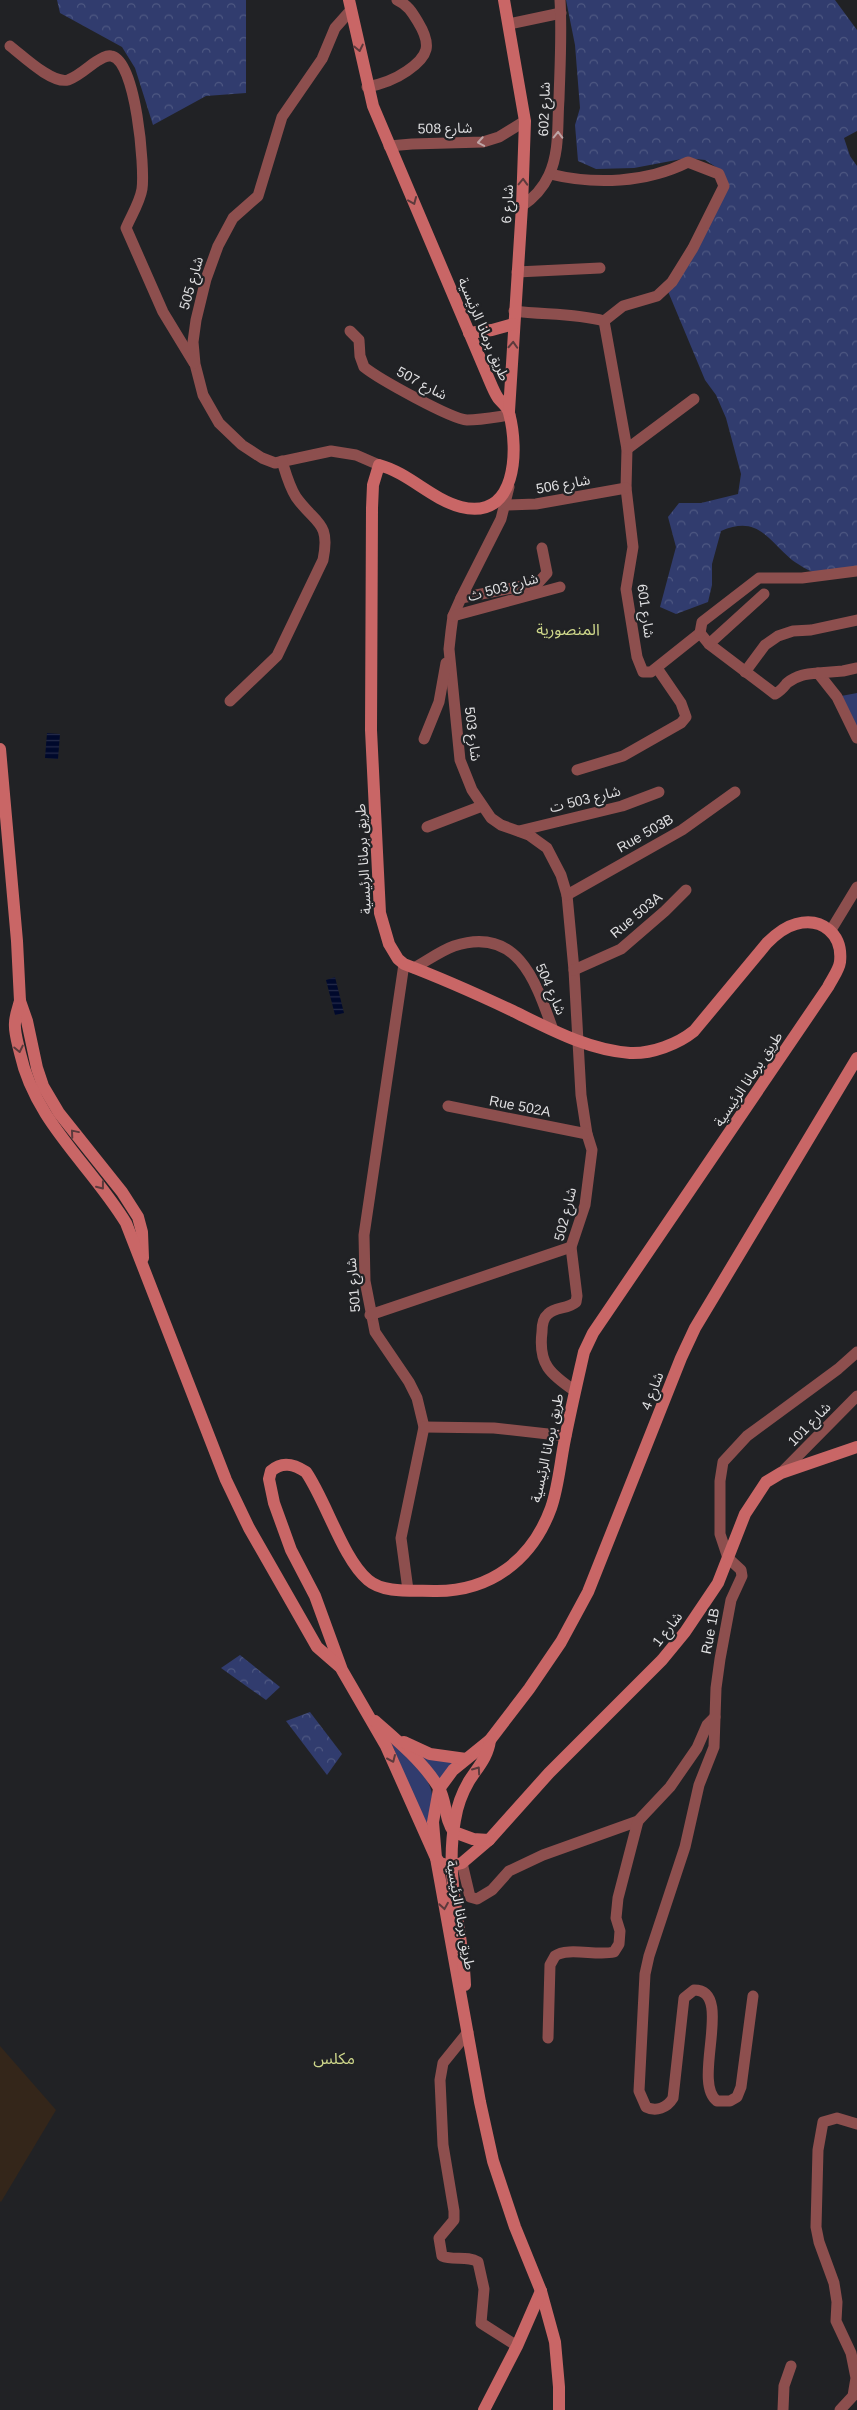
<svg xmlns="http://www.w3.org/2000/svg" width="857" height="2410" viewBox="0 0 857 2410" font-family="Helvetica,'Noto Sans Arabic',sans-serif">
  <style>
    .industrial { fill: #34261a }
    .green { fill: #313c6e }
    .forest { fill: url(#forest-crowns) }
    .water { fill: url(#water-rules) }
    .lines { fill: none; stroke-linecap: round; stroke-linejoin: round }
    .street { stroke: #8d4f4e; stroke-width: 11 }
    .secondary { stroke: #c96666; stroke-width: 12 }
    .oneway { stroke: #5c3a3c }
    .oneway2 { stroke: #bea5a6 }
    .labels { text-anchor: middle; stroke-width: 4.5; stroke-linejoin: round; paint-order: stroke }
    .street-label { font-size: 14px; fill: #dfdfe1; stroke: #212225 }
    .quarter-label { font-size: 16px; fill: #cfd88b; stroke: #212225 }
  </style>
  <defs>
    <pattern id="forest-crowns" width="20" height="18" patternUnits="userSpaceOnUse" patternTransform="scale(1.25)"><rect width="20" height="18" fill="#313c6e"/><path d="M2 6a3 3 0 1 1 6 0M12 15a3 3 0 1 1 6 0" fill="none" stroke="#4e5882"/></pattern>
    <pattern id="water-rules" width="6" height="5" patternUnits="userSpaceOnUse" patternTransform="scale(1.25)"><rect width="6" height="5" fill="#00092c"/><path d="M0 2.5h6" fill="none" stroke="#252c4a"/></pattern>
  </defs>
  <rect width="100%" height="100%" fill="#212225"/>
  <!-- industrial -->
  <path class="industrial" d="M 0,2046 L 56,2110 L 1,2202 L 0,2201 Z"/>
  <!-- green -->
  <g class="green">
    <path d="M 857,693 L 857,735 L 841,696 Z"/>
    <path d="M 388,1735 C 401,1750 431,1776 432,1795 C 432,1808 426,1817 428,1830 Z"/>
    <path d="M 411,1748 L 455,1760 L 440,1781 Z"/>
  </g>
  <!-- forest -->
  <g class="forest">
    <path d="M 57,0 L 246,0 L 246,93 L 206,96 L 153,125 L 135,68 L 122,47 L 60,13 Z"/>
    <path d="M 566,0 L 835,0 L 857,30 L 857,131 L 844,138 L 850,156 L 857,166 L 857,573 C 847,574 832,579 823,576 C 813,573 800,566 792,560 C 767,539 758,515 721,531 L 712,564 L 712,585 L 708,602 L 676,614 L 660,607 L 676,547 L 668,517 L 679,503 L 701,503 L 738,494 L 741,474 L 726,418 L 716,395 L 705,380 L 667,289 L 720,202 L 719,169 L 705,160 L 687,158 L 634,168 L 596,169 L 578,161 L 575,125 L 580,108 L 575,45 Z"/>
    <path d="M 240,1655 L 280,1687 L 266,1700 L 221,1668 Z"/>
    <path d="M 310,1712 L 342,1754 L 327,1775 L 286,1721 Z"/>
  </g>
  <!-- water -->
  <g class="water">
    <path d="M 47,733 L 60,734 L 58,759 L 45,758 Z"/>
    <path d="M 335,977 L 344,1013 L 335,1015 L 326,980 Z"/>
  </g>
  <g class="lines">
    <!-- street -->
    <g class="street">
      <path d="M 351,10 L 335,28 L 322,59 L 282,117 L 258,196 L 233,218 L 218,246 L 206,279 L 196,320 L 193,342 L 195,364 L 203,395 L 219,423 L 242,445 L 262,458 L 275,463 L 331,451 L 356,455 L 379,465"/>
      <path d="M 509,24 L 561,13"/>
      <path d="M 10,46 C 23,56 52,84 68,80 C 77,77 86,69 94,63 C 99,60 105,55 111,56 C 136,59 145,168 142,189 C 140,202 131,216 126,228 L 163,312 L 194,363"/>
      <path d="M 367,87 C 383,84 394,80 407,71 C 429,56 432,45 418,22 C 412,12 408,5 397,0"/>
      <path d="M 389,146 L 412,144 L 483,142 L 499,137 L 525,121"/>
      <path d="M 550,174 C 595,185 646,183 688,162 L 719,174 L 724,186 L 693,248 L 672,282 L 657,296 L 623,306 L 604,321"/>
      <path d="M 522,206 C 534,198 543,188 549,175 C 560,151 557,125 559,99 C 560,66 562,34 560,0"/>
      <path d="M 517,272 L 600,268"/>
      <path d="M 514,311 C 544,315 574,313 604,321 L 627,449 L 626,488 L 633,547 L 626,589 L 637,657 L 643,672 L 651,672 L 700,633 L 709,644 L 775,694 C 781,691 783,688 787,683 C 797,675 806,674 818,673 L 837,697 L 857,738"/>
      <path d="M 350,331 L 359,340 L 360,356 L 364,367 C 379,379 451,419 467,420 C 481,420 496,417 510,415"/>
      <path d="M 627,449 L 694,399"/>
      <path d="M 509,487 L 501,519 L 461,598 L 453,616 L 451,631 L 449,649 L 460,760 L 472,790 L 491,818 L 501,825 L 529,835 L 547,848 L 561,875 L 567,895 L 574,970 L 581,1095 L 587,1134 L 592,1150 L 585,1205 L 571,1247 L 577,1296 L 576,1302 C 568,1309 555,1307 548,1314 C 543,1318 542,1326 542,1332 C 538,1364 550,1374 575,1391"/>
      <path d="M 506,505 L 536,504 L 626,488"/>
      <path d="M 461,598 L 538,583 L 547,573 L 542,548"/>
      <path d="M 453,616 L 560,587"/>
      <path d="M 700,633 L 702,622 L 759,578 L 802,578 L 857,571"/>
      <path d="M 709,644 L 764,594"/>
      <path d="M 745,672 L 765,645 L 778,636 L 793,631 L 811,630 L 857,620"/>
      <path d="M 818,673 L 843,671 L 857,668"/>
      <path d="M 230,701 L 277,656 L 323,560 C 331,521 315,524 296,497 C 289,486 286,474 282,461"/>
      <path d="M 424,739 L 439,702 L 446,663"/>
      <path d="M 577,770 L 623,756 L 681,723 L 686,717 L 681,703 L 657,668"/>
      <path d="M 427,827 L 482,806"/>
      <path d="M 519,831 L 622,806 L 659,792"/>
      <path d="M 567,895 L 682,830 L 735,792"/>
      <path d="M 831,930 L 857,887"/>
      <path d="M 404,964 L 364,1235 L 365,1281 L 375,1332 L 409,1382 L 417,1398 L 424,1427 L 401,1538 L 408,1590"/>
      <path d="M 414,968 C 427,961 440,951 454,946 C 518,925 536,982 553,1030"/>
      <path d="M 574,970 L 621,949 L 665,911 L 686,890"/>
      <path d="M 448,1106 L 587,1134"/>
      <path d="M 370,1315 L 571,1247"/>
      <path d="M 424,1427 L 494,1428 L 566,1436"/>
      <path d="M 781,1473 L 857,1396"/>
      <path d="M 462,1863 L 470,1897 L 477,1899 L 492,1890 L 509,1871 L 543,1855 L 638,1821 L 670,1787 L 697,1748 L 707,1725 L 715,1717"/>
      <path d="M 753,1996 L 741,2087 L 737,2097 L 730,2101 L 717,2101 C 691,2082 735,1990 694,1990 L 684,1998 L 673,2098 C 667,2108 656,2112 646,2107 L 639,2091 L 645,1974 L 649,1956 L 685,1847 L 699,1785 L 714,1747 L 716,1688 L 720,1659 L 731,1600 L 742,1576 L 741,1570 L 728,1558 L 720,1534 L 720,1481 L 723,1462 L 747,1436 L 838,1369 L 857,1352"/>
      <path d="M 468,2032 L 443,2063 L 440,2080 L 443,2145 L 454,2211 L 454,2220 L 439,2238 L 442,2256 C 453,2261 467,2255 478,2262 L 484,2289 L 481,2323 L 517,2346"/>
      <path d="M 548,2038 L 550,1965 L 555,1956 C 567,1947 597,1956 614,1952 L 619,1944 L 620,1931 L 616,1918 L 618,1898 L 638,1821"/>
      <path d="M 783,2410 L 784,2386 L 791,2366"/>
      <path d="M 840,2410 L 853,2396 L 856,2378 L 851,2353 L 836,2321 L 837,2302 L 834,2283 L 819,2242 L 816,2227 L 818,2150 L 823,2122 L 837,2118 L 857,2124"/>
    </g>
    <!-- secondary -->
    <g class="secondary">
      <path d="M 349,0 L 373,106 L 488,377 C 491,384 494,392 498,398 C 502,403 508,407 509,413 C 519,450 517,521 461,507 C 431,499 409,473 379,465 L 373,485 L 372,508 L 371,730 L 380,913 L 389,944 L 398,959 L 404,964 C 441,978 477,994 513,1011 C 550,1029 588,1050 630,1053 C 652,1054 678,1044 694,1031 L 767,943 C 775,935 784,927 796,924 C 822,917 843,934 840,962 C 839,970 832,979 828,987 L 593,1333 L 584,1352 C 577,1383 570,1413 564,1444 C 560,1465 558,1488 551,1508 C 532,1560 490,1592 434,1591 C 414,1590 384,1594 368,1580 C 343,1559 326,1501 306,1472 C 294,1464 282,1461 271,1471 L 269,1479 L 274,1503 L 291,1550 L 315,1596 L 342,1670 L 386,1746 L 436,1858 L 480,2102 L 493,2161 L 515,2227 L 541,2291 L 555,2342 L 559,2387 L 559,2410"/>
      <path d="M 504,0 L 525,121 L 522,206 L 509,411"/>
      <path d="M 469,333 L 492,330 L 514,324"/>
      <path d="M 0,749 L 17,941 L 20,1001 L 27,1021 L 37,1068 L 43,1086 L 59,1113 L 122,1192 L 138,1217 L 142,1232 L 143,1258"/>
      <path d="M 20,1001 C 18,1008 15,1016 15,1023 C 14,1032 18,1044 20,1053 C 35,1122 91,1165 126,1223 L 226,1480 L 249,1528 L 317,1647 L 340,1667"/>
      <path d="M 857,1058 L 695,1328 L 681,1358 L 588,1592 L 561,1642 L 529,1689 L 490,1740 L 453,1770 L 439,1789 L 433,1822 L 436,1858 L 440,1863 L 450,1866 L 462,1863 L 489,1840 L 549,1773 L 662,1660 L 685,1632 L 718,1583 L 745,1514 L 766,1482 L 781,1473 L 857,1447"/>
      <path d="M 375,1721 C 397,1740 424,1763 439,1788 C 447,1802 444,1819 454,1832 L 473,1839 L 489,1840"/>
      <path d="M 404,1742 L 430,1754 L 466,1759"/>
      <path d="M 465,1985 C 463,1927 444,1880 455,1820 C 457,1807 462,1793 469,1781 C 478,1767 488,1757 490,1740"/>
      <path d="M 484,2410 L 517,2346 L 541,2291"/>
    </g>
  </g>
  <!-- one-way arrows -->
  <defs><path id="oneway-chevron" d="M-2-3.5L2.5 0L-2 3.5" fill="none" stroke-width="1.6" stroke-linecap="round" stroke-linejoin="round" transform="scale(1.25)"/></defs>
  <g class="oneway">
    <use href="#oneway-chevron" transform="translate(359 48) rotate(78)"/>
    <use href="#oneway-chevron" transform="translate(523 182) rotate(-88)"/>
    <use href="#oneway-chevron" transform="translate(413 201) rotate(67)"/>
    <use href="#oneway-chevron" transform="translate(513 345) rotate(-87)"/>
    <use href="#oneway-chevron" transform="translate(19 1049) rotate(78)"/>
    <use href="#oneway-chevron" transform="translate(74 1133) rotate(-130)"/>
    <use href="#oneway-chevron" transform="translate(101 1186) rotate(52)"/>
    <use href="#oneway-chevron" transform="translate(392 1759) rotate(66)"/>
    <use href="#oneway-chevron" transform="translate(477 1770) rotate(-55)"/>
    <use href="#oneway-chevron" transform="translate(444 1906) rotate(81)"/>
  </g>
  <g class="oneway2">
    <use href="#oneway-chevron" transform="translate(558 135) rotate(-89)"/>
    <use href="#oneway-chevron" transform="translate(481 142) rotate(170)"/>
  </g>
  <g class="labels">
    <!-- street labels -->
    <g class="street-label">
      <text transform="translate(544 109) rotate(-88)" y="5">شارع 602</text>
      <text transform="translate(445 128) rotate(-1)" y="5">شارع 508</text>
      <text transform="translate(507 204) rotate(-87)" y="5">شارع 6</text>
      <text transform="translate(191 283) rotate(-74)" y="5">شارع 505</text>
      <text transform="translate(484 329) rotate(67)" y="5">طريق برمانا الرئيسية</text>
      <text transform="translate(422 383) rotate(28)" y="5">شارع 507</text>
      <text transform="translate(563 484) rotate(-10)" y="5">شارع 506</text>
      <text transform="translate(503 587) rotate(-15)" y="5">شارع 503 ث</text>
      <text transform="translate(646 611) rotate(82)" y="5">شارع 601</text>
      <text transform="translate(473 734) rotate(83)" y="5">شارع 503</text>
      <text transform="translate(585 799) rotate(-14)" y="5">شارع 503 ت</text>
      <text transform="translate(645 833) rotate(-30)" y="5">Rue 503B</text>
      <text transform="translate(363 859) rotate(-93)" y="5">طريق برمانا الرئيسية</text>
      <text transform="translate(636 915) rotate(-40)" y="5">Rue 503A</text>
      <text transform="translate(551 989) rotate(66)" y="5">شارع 504</text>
      <text transform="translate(748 1079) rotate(-56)" y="5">طريق برمانا الرئيسية</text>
      <text transform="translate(520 1106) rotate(11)" y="5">Rue 502A</text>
      <text transform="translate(565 1214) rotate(-76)" y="5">شارع 502</text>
      <text transform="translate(353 1285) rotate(-95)" y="5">شارع 501</text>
      <text transform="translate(652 1391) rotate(-69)" y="5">شارع 4</text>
      <text transform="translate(809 1424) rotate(-46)" y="5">شارع 101</text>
      <text transform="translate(547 1448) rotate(-78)" y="5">طريق برمانا الرئيسية</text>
      <text transform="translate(667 1629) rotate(-52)" y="5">شارع 1</text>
      <text transform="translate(710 1631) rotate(-79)" y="5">Rue 1B</text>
      <text transform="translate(461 1915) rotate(80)" y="5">طريق برمانا الرئيسية</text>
    </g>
    <!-- quarter labels -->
    <g class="quarter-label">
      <text x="568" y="635">المنصورية</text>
      <text x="334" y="2064">مكلس</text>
    </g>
  </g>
</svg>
